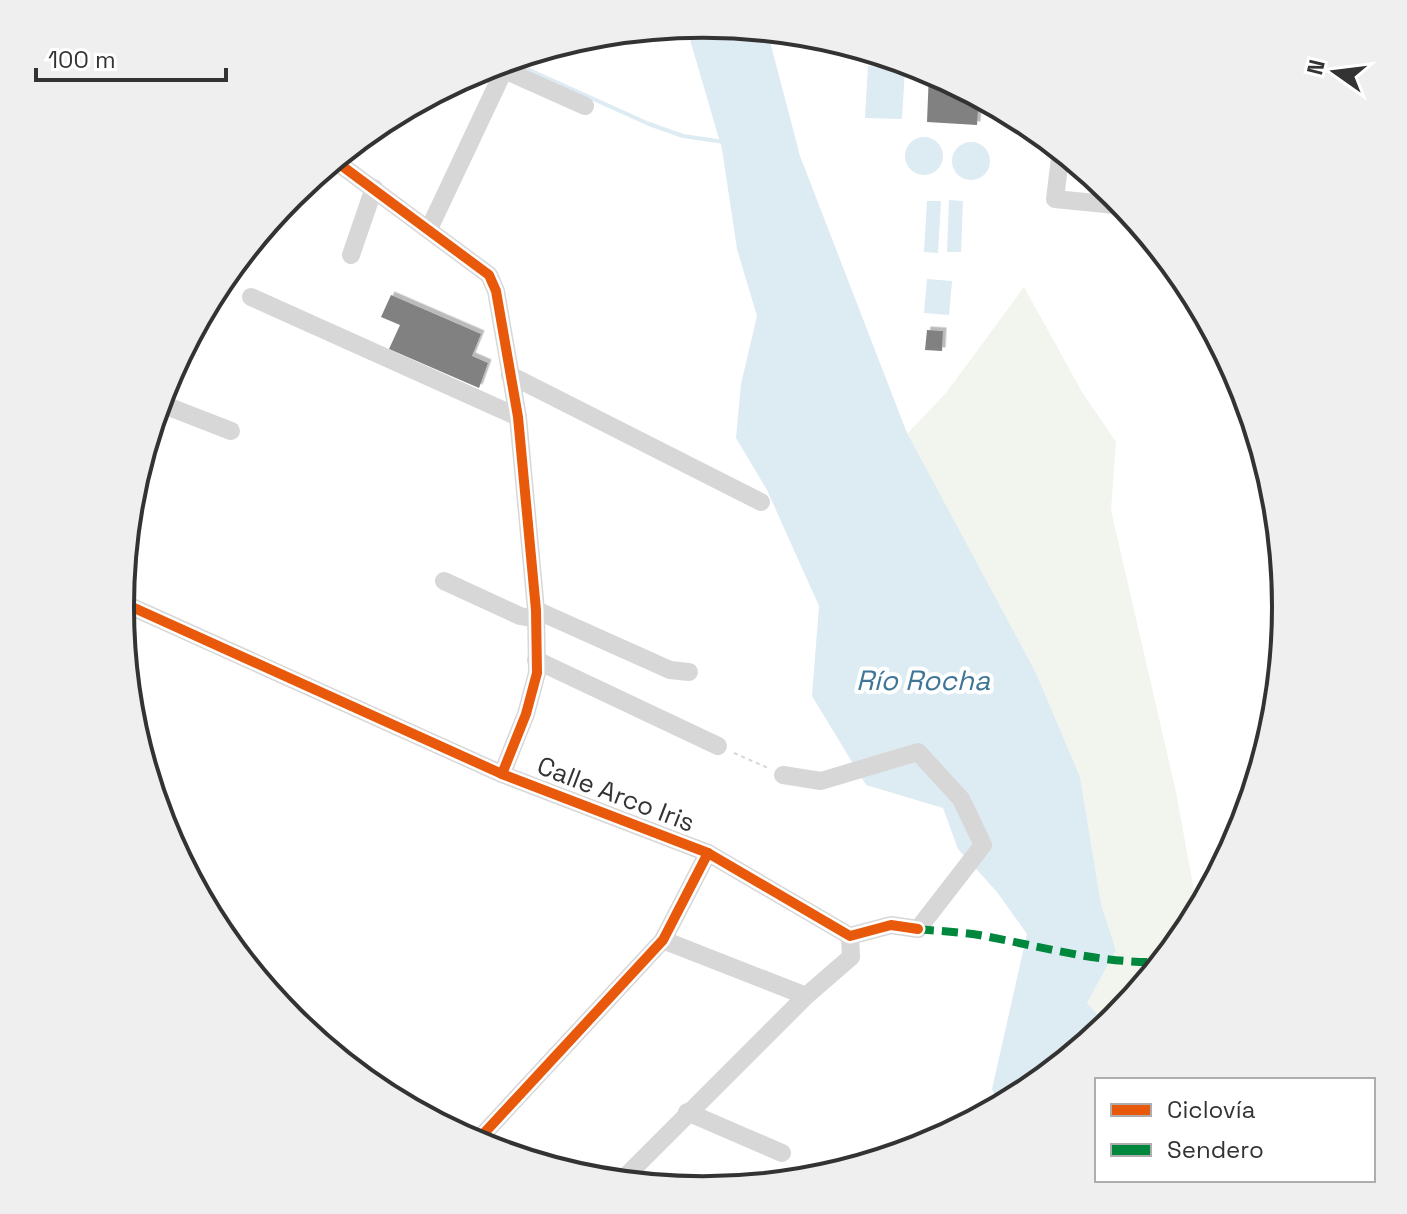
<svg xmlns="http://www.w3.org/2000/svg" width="1407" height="1214" viewBox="0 0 1407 1214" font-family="'Space Grotesk',sans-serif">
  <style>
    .green { fill: #f1f5ed }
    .water { fill: #ddebf3 }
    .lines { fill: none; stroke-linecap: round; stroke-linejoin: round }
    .stream { stroke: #ddebf3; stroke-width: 4 }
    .building { fill: #818181; filter: url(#shadow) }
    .path { stroke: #d6d6d6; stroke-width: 2; stroke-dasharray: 4 4; stroke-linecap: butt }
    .minor { stroke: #d7d7d7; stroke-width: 18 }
    .quiet { stroke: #00873e; stroke-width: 8; stroke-dasharray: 16 8; stroke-linecap: butt }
    .cycleway-casing { stroke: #fff; stroke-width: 15 }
    .cycleway { stroke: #e8590c; stroke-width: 10 }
    .labels { text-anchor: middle; stroke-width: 8; stroke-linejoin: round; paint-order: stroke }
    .street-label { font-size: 26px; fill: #333; stroke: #fff }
    .water-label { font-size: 28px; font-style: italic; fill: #3f7597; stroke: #fff }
    .rim { fill: none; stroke: #333; stroke-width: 4 }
  </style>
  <defs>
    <filter id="shadow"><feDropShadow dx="3.5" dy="-3.5" stdDeviation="0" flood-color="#0004"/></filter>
  </defs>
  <rect width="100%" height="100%" fill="#fff"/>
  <!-- green -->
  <path class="green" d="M 1024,287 L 1082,392 L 1116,442 L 1111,510 L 1176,792 L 1198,913 L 1188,931 L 1108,1026 L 1087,1003 L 1116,950 L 1101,904 L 1080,777 L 1036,673 L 907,434 L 946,393 Z"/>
  <!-- water -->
  <g class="water">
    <path d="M 704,24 L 767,30 L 800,156 L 907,433 L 1036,673 L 1080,777 L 1101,904 L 1116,950 L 1087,1003 L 1108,1026 L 1027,1092 L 1000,1107 L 992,1089 L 1027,934 L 997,892 L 958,849 L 943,808 L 866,785 L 812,696 L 819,606 L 767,490 L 736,438 L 741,384 L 757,316 L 737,249 L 722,149 L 686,26 Z"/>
    <path d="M 868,66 L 905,68 L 902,119 L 865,118 Z"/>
    <circle cx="924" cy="156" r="19"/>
    <circle cx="971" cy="161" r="19"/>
    <path d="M 949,200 L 963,201 L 961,252 L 947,252 Z"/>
    <path d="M 927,201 L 941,201 L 938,253 L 924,252 Z"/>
    <path d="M 927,279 L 952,281 L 949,315 L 924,313 Z"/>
  </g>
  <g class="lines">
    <!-- stream -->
    <path class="stream" d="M 507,60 L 649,124 L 683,136 L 724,142"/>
  </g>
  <!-- building -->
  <g class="building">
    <path d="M 929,72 L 979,96 L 977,125 L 927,122 Z"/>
    <path d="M 242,254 L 246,256 L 237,276 L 228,272 Z"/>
    <path d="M 391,295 L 481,334 L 472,356 L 488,363 L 479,388 L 389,349 L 400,325 L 381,317 Z"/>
    <path d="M 927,330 L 943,331 L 942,351 L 925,350 Z"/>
  </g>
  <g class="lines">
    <!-- path -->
    <path class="path" d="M 734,753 L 768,768"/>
    <!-- minor -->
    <g class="minor">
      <path d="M 493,65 L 585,106"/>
      <path d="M 1061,150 L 1055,199 L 1125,206"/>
      <path d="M 334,160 L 489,275 L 496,291 L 518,417 L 536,610 L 537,673 L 526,714 L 502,774"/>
      <path d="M 429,229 L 504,70"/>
      <path d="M 351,255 L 374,188"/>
      <path d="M 220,281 L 222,282"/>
      <path d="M 251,297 L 518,417"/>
      <path d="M 510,375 L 761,502"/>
      <path d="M 159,403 L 231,431"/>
      <path d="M 444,581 L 520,616 L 536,619"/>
      <path d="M 121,602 L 502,774 L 708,853 L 850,936 L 891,925 L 918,929 L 983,845 L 961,799 L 918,752 L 821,781 L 783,775"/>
      <path d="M 536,610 L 670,670 L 689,672"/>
      <path d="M 536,660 L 718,746"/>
      <path d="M 663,940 L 806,996"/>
      <path d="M 687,1112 L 782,1153"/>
      <path d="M 475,1143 L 663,940 L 708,853"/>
      <path d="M 620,1182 L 806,996 L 851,957 L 850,936"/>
    </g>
    <!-- quiet -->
    <path class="quiet" d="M 918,929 C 938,931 959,932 979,935 C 1040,946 1100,964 1163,962"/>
    <defs>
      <g id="cycleway">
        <path d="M 334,160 L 489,275 L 496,291 L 518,417 L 536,610 L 537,673 L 526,714 L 502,774"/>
        <path d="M 121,602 L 502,774 L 708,853 L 850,936 L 891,925 L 918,929"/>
        <path d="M 475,1143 L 663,940 L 708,853"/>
      </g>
    </defs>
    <!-- cycleway casing -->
    <use href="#cycleway" class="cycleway-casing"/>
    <!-- cycleway -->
    <use href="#cycleway" class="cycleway"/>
  </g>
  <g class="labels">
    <!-- street labels -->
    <g class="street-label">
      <text transform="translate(616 794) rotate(21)" y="9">Calle Arco Iris</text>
    </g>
    <!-- water labels -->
    <g class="water-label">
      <text x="923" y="690">Río Rocha</text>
    </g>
  </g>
  <!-- crop -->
  <path d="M0 0H1407V1214H0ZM134 607a569 569 0 1 1 1138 0a569 569 0 1 1-1138 0Z" fill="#efefef" fill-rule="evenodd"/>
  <path class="rim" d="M134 607a569 569 0 1 1 1138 0a569 569 0 1 1-1138 0Z"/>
  <!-- legend -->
  <rect x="1095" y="1078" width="280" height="104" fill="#ffffff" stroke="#adadad" stroke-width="2"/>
  <rect x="1111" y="1104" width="40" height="12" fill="#e8590c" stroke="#adadad" stroke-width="2"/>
  <text x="1167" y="1118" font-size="24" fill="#333333">Ciclovía</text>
  <rect x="1111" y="1144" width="40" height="12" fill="#00873e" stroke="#adadad" stroke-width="2"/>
  <text x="1167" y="1158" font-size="24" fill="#333333">Sendero</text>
  <!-- north arrow -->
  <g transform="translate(1335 72) rotate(284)" stroke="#ffffff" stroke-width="6" paint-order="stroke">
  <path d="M0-6L14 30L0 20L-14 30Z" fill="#333333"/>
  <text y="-12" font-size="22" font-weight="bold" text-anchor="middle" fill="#333333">N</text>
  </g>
  <!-- scale -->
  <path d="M36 68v12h190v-12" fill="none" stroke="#333333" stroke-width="4"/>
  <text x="48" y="68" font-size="24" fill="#333333" stroke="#ffffff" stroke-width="6" paint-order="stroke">100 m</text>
</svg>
